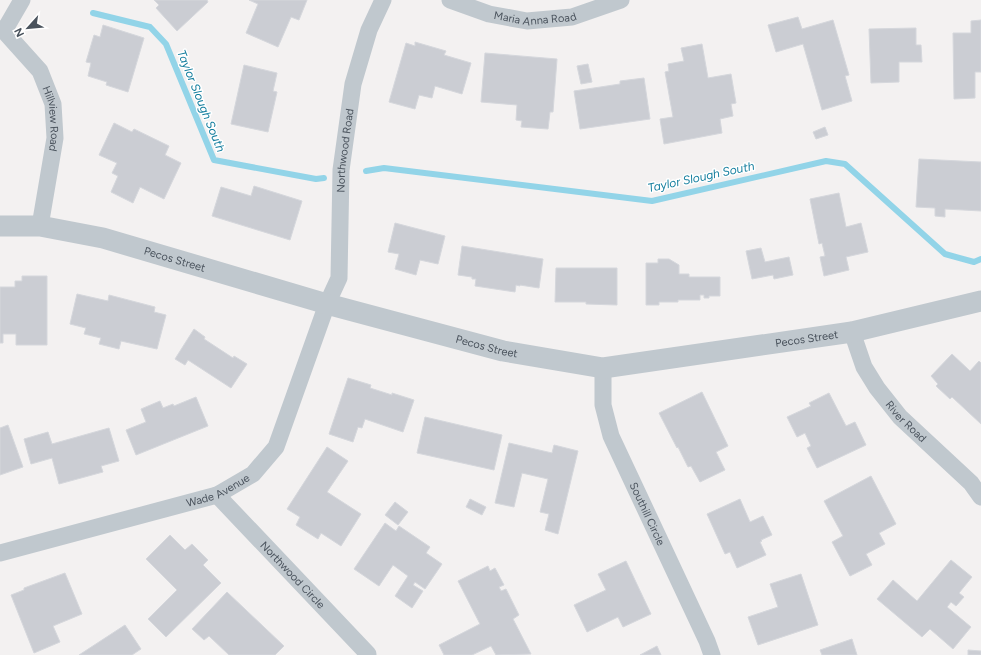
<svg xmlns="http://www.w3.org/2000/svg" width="981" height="655" viewBox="0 0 981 655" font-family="Figtree,sans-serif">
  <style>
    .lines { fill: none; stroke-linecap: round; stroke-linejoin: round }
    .stream { stroke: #92d4e8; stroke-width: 6 }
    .building { fill: #cbcdd3; stroke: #d5d7dc }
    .minor { stroke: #c0c8ce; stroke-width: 17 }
    .tertiary { stroke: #c0c8ce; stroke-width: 21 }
    .labels { text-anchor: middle; stroke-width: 3; stroke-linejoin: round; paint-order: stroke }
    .street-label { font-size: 11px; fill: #4a535d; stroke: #fff }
    .water-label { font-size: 12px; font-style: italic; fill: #147e9e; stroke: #fff }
  </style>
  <rect width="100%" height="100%" fill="#f3f1f1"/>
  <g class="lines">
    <!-- stream -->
    <g class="stream">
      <path d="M 93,13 L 150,27 L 166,44 L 214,160 L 316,179 L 324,178"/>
      <path d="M 366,171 L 384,168 L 652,201 L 826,161 L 845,164 L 945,254 L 974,262 L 981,259"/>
    </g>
  </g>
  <!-- building -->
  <g class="building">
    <path d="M 154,0 L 207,0 L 208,2 L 177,31 L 156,8 L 159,5 Z"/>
    <path d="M 249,0 L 307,0 L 299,20 L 291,17 L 278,47 L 246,33 L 258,4 Z"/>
    <path d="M 798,17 L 802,29 L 833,20 L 849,75 L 845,76 L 852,101 L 822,110 L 803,44 L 776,52 L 768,25 Z"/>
    <path d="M 981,20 L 981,72 L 975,72 L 975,98 L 954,99 L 953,33 L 971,33 L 971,21 Z"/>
    <path d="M 103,25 L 144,38 L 128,92 L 106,85 L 107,82 L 88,76 L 91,63 L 86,62 L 94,35 L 100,37 Z"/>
    <path d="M 916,28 L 916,45 L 921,45 L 922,62 L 899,62 L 899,82 L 871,83 L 869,29 Z"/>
    <path d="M 415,42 L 446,51 L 444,55 L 471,63 L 462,94 L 435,86 L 432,98 L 419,95 L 415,109 L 389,102 L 406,43 L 415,46 Z"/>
    <path d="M 702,44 L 708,78 L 731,74 L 736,103 L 731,104 L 733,116 L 720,119 L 722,133 L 664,144 L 660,119 L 673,117 L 665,72 L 669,71 L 668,64 L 684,61 L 681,48 Z"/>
    <path d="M 485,53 L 557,59 L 553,112 L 550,112 L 548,129 L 521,127 L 522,121 L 516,120 L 517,105 L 481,102 Z"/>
    <path d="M 588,64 L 592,82 L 581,84 L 577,66 Z"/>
    <path d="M 244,65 L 277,73 L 273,91 L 277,92 L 268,132 L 231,124 Z"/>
    <path d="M 644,78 L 650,119 L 580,129 L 574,91 L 620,84 L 620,81 Z"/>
    <path d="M 114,123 L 132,132 L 134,129 L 169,146 L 165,155 L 181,163 L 164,199 L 140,187 L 133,203 L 111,192 L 118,176 L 112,173 L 117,163 L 99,155 Z"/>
    <path d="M 825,127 L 828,135 L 816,139 L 813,132 Z"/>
    <path d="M 919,159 L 981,162 L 981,211 L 945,209 L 945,217 L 935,216 L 935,208 L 916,207 Z"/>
    <path d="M 254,186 L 302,201 L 290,240 L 212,216 L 221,187 L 251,196 Z"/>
    <path d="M 839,193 L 846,227 L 861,223 L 868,252 L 846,257 L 849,270 L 824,276 L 820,257 L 825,256 L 822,243 L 819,244 L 810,199 Z"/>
    <path d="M 395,223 L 445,236 L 438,264 L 420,260 L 416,275 L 395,269 L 399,254 L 388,252 Z"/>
    <path d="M 462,246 L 543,259 L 539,288 L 520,285 L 520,286 L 516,285 L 515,292 L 475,286 L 476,279 L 472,279 L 472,277 L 458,275 Z"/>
    <path d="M 761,248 L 765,262 L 789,257 L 793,275 L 774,279 L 773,275 L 752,279 L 746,251 Z"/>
    <path d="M 658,259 L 669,259 L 679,265 L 679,274 L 689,274 L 689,277 L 720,277 L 720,296 L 709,296 L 709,298 L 704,298 L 704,295 L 700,295 L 700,300 L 678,300 L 678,302 L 659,302 L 659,305 L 646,305 L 646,263 L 658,263 Z"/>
    <path d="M 556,268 L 617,268 L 617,305 L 586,304 L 586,302 L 555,302 Z"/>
    <path d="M 22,276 L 47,276 L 47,345 L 16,345 L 16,334 L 3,334 L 3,343 L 0,343 L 0,287 L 15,287 L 15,281 L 22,281 Z"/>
    <path d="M 77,294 L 108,301 L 109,295 L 155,307 L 154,312 L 166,315 L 157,349 L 121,341 L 119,349 L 99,344 L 101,338 L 84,334 L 86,328 L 70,324 Z"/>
    <path d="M 194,329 L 205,337 L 204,339 L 233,358 L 234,356 L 247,364 L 231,388 L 188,360 L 185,365 L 175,359 Z"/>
    <path d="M 952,354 L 970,371 L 979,361 L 981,363 L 981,424 L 952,397 L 950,399 L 936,386 L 938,384 L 931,376 Z"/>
    <path d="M 348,378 L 371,385 L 370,388 L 392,395 L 392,393 L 414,400 L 403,432 L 365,419 L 362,428 L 358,427 L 353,442 L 329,434 Z"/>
    <path d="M 702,392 L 728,446 L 716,452 L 725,470 L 700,482 L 691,466 L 688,467 L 678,447 L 677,448 L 659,413 Z"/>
    <path d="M 829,393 L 846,426 L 855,422 L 866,445 L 817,468 L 807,448 L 811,446 L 805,433 L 797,437 L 787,417 L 811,406 L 809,403 Z"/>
    <path d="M 196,397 L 208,426 L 136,455 L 126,430 L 146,422 L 141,409 L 160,401 L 163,408 L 173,404 L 174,406 Z"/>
    <path d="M 425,417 L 502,435 L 494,470 L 417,453 Z"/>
    <path d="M 8,425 L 23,467 L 0,475 L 0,428 Z"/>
    <path d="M 109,428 L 119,461 L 101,466 L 103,472 L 59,484 L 52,458 L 31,464 L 24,439 L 48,432 L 52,444 Z"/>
    <path d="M 509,443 L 552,453 L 554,445 L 578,451 L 558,534 L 545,530 L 549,514 L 540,512 L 548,479 L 522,473 L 514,507 L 495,503 Z"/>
    <path d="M 327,447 L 348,461 L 327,492 L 361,514 L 341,546 L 321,533 L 318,539 L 296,525 L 300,517 L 287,509 Z"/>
    <path d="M 871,476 L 896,524 L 879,533 L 885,544 L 866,554 L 872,565 L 850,576 L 832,542 L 843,536 L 824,501 Z"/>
    <path d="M 470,499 L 486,507 L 482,515 L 466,507 Z"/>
    <path d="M 740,499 L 750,522 L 763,516 L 772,535 L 761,540 L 762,541 L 760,542 L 766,555 L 737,568 L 730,552 L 725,554 L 707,514 Z"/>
    <path d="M 395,502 L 408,512 L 398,525 L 385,515 Z"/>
    <path d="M 385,523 L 396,531 L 399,526 L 430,547 L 426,553 L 442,564 L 425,589 L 415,582 L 413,585 L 423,591 L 412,608 L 395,596 L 408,576 L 393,565 L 379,586 L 354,569 Z"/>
    <path d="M 170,535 L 185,550 L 192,544 L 208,560 L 203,565 L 221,583 L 166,637 L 148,619 L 177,590 L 146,559 Z"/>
    <path d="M 951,560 L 972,577 L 959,593 L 964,597 L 956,606 L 951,602 L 947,607 L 971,627 L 953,649 L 930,629 L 922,637 L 877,599 L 893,580 L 917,601 Z"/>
    <path d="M 626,561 L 651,614 L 623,627 L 618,617 L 587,632 L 574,605 L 606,590 L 598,574 Z"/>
    <path d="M 488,566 L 490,571 L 495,568 L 504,585 L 499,587 L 501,591 L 506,589 L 519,615 L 513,619 L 531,654 L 496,655 L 491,646 L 472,655 L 444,655 L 439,645 L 480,624 L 458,581 Z"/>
    <path d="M 65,573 L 82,614 L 53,626 L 60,642 L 34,653 L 11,595 L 24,590 L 24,588 Z"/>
    <path d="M 801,574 L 818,625 L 758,645 L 748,617 L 778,607 L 770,584 Z"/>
    <path d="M 227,592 L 284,646 L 275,655 L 229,655 L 209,636 L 204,640 L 192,629 Z"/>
    <path d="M 125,625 L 141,649 L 132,655 L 79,655 Z"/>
    <path d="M 852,639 L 857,655 L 822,655 L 820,650 Z"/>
    <path d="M 657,646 L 661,655 L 640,655 Z"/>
    <path d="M 968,650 L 981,651 L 981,655 L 968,655 Z"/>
  </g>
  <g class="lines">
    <!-- minor -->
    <g class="minor">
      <path id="s1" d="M 450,0 L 489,14 L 527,21 L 572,17 L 621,0"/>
      <path id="s2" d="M 0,29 L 4,31 L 40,71 L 53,104 L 55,138 L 40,226"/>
      <path d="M 4,31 L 22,0"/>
      <path id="s3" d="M 852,332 L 864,367 L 877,388 L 900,417 L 971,483 L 981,497"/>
      <path id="s4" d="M 603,368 L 603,405 L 611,436 L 707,641 L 712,655"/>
      <path id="s5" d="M 217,495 L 368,654"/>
      <path id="s6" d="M 0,553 L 217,495 L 253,474 L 276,447 L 327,304 L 339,278 L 341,170 L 353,84 L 369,30 L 383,0"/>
    </g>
    <!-- tertiary -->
    <path class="tertiary" id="s7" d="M 0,226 L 40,226 L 103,238 L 327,304 L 503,351 L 603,368 L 852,332 L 981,301"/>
  </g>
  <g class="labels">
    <!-- street labels -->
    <g class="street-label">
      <text dy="4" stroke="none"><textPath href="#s1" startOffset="88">Maria Anna Road</textPath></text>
      <text dy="4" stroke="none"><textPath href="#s2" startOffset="108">Hillview Road</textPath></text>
      <text dy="4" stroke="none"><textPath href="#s6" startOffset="610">Northwood Road</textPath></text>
      <text dy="4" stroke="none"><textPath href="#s7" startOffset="179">Pecos Street</textPath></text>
      <text dy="4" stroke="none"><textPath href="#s7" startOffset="827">Pecos Street</textPath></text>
      <text dy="4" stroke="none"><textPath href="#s7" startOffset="503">Pecos Street</textPath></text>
      <text dy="4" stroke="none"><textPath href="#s3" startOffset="106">River Road</textPath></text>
      <text dy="4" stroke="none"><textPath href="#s6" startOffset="227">Wade Avenue</textPath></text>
      <text dy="4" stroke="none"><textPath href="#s4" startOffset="155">Southill Circle</textPath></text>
      <text dy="4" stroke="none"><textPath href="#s5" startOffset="110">Northwood Circle</textPath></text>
    </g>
    <!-- water labels -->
    <g class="water-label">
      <text transform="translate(201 101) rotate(68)" y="4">Taylor Slough South</text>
      <text transform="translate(701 177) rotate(-12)" y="4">Taylor Slough South</text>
    </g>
  </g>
  <!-- north arrow -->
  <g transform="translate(28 28) rotate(243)" stroke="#ffffff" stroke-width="3" paint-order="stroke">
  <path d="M0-3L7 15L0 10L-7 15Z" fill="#4a535d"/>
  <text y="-6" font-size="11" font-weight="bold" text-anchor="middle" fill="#4a535d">N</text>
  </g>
</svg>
